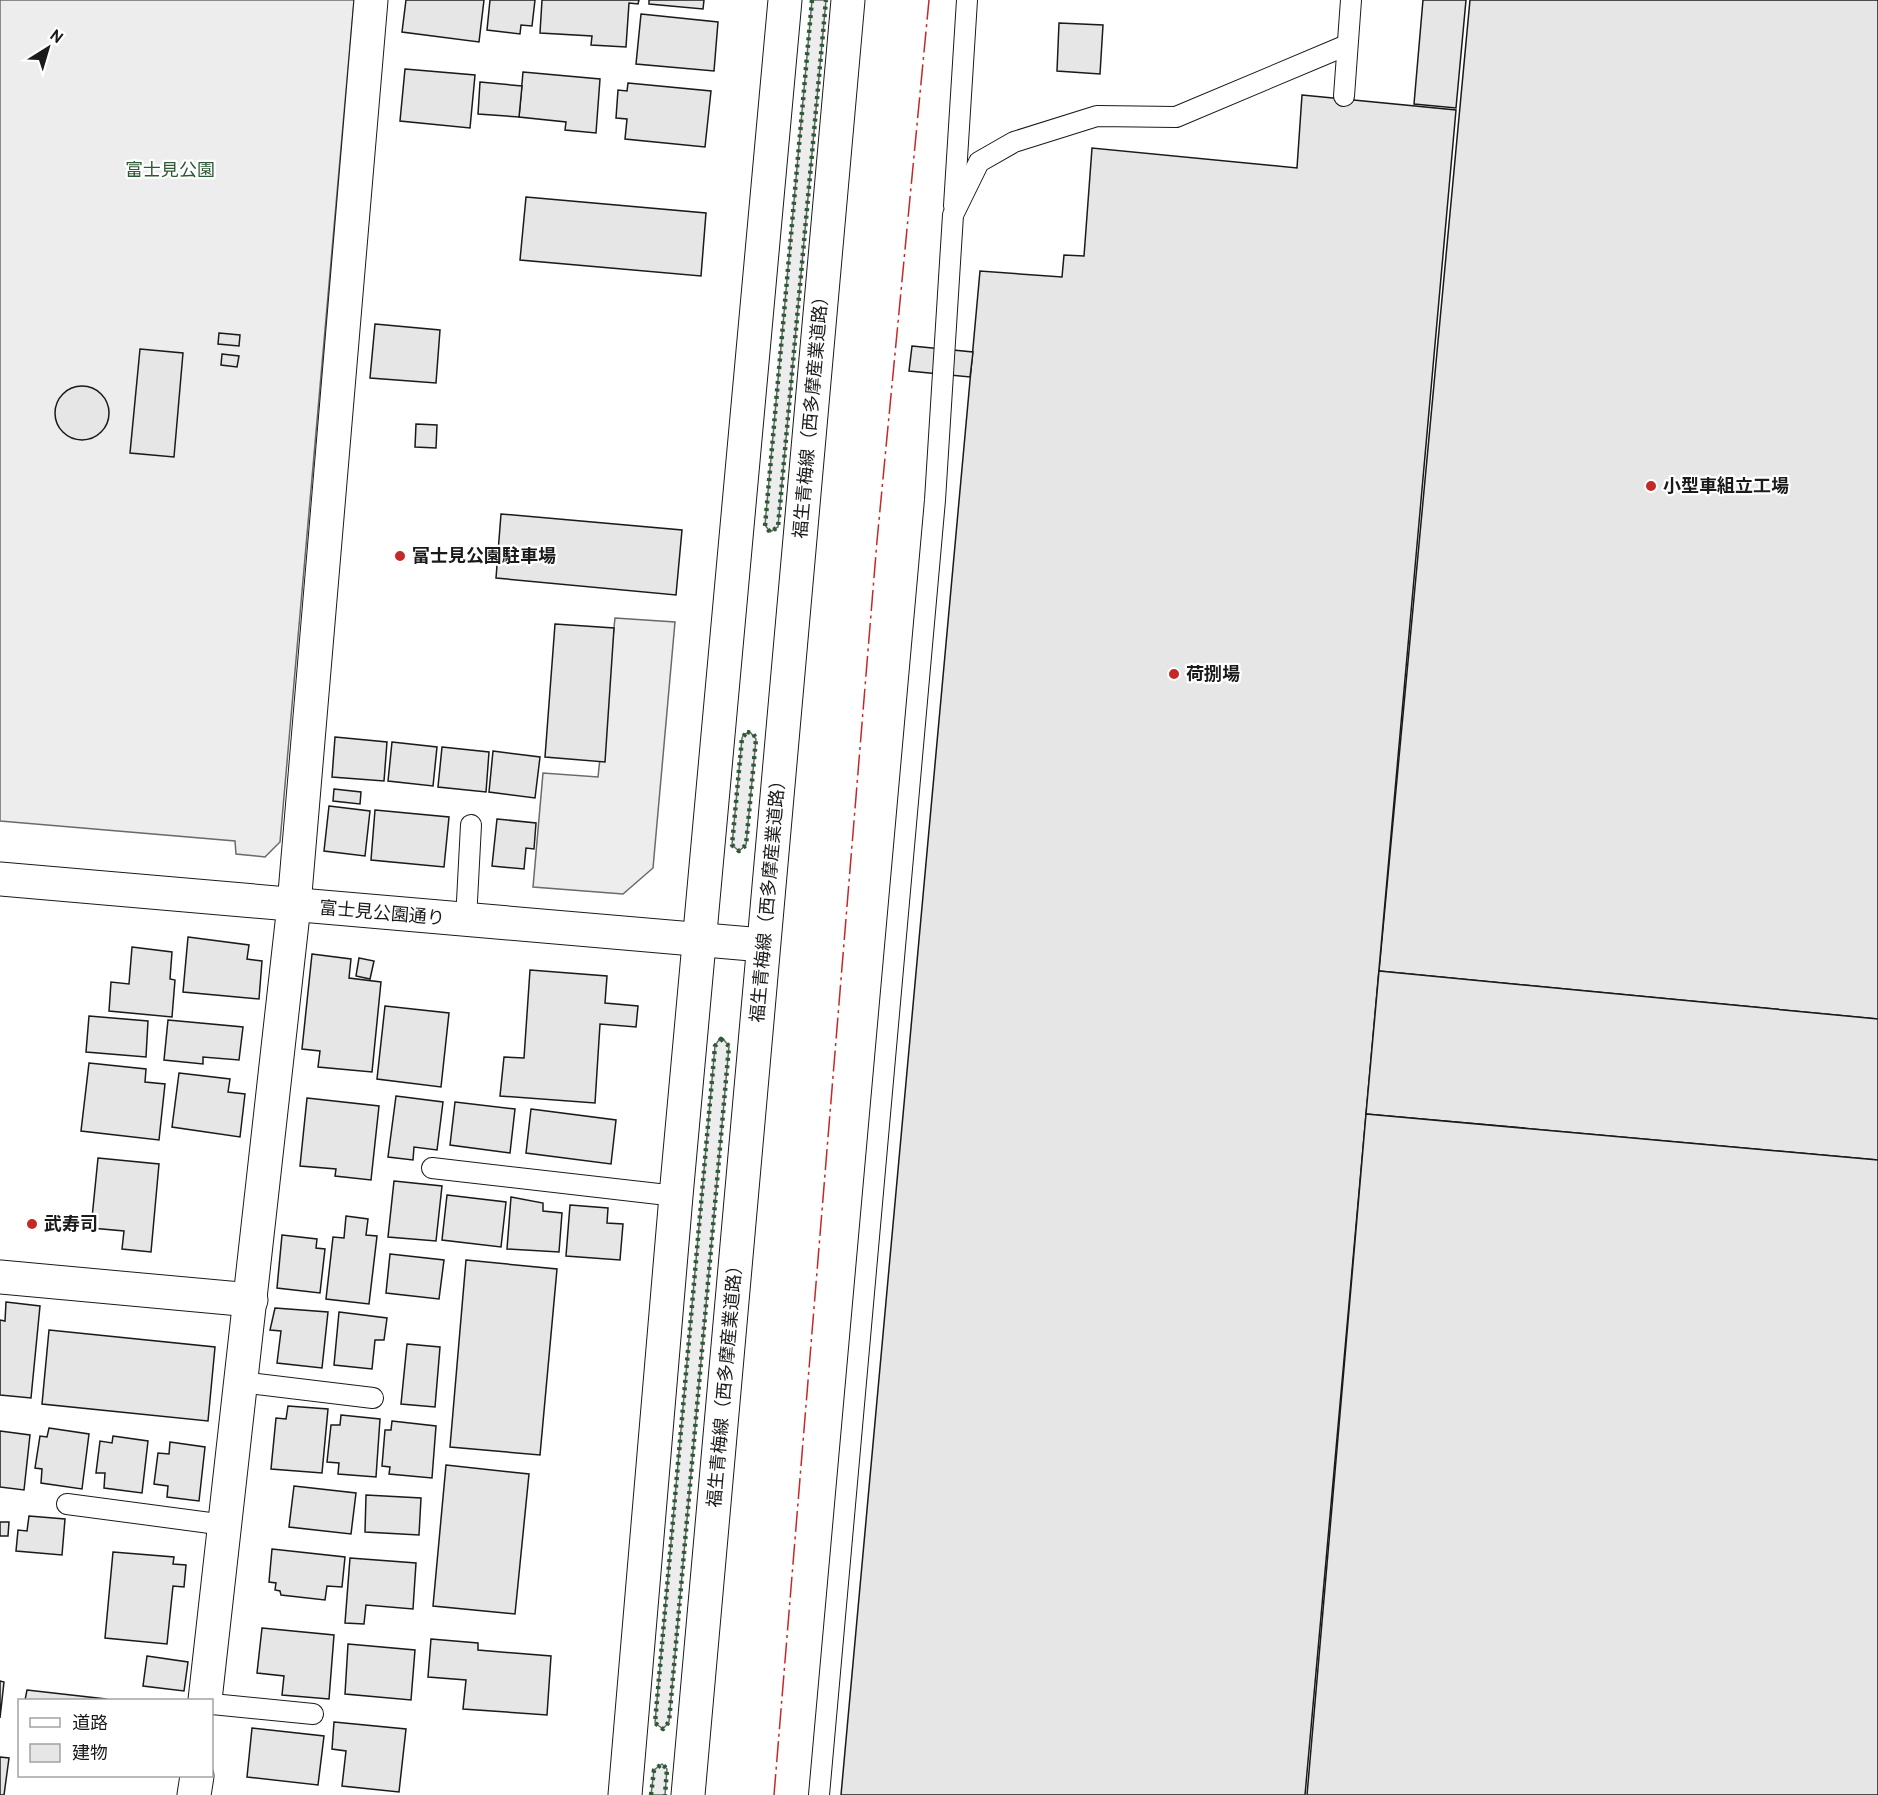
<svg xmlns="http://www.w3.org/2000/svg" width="1878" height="1795" viewBox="0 0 1878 1795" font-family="Overpass,'Noto Sans JP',sans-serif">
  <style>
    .built { fill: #ededed; stroke: #6a6a6a; stroke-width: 1.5 }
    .building { fill: #e6e6e6; stroke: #1a1a1a; stroke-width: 1.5 }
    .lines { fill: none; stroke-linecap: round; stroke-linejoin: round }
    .service-casing { stroke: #1a1a1a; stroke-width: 22 }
    .minor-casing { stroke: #1a1a1a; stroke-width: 35 }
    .tertiary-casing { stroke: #1a1a1a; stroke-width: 35 }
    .secondary-casing { stroke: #1a1a1a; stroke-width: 35 }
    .service { stroke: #fff; stroke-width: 20 }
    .minor { stroke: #fff; stroke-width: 33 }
    .tertiary { stroke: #fff; stroke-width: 33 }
    .secondary { stroke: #fff; stroke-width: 33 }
    .hedge { stroke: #2b5a34; stroke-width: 4.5; stroke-dasharray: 3 4.5; stroke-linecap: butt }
    .power { stroke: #c62828; stroke-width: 1.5; stroke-dasharray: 21 4.5 3 4.5; stroke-linecap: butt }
    .poi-dot { fill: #c62828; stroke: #fff; stroke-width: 2 }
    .labels { text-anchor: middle; stroke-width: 4.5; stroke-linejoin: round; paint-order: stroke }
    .park-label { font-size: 18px; fill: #2b5a34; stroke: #fff }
    .street-label { font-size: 18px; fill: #1a1a1a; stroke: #fff }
    .poi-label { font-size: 18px; font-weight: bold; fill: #1a1a1a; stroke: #fff; text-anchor: start }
  </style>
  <rect width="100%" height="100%" fill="#fff"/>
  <!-- built -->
  <g class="built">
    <path d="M 0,0 L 354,0 L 280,842 L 265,857 L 236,854 L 235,841 L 0,821 Z"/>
    <path d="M 812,0 L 826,0 L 778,527 L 770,532 L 765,525 Z"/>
    <path d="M 615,618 L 675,622 L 653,868 L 623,894 L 533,887 L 543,773 L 598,777 Z"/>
    <path d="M 750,732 L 756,739 L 746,845 L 739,851 L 732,845 L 742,738 L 744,734 Z"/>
    <path d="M 723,1039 L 729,1046 L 669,1722 L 663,1729 L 655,1723 L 715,1046 L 718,1041 Z"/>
    <path d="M 662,1764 L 667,1769 L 665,1795 L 651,1795 L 654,1770 Z"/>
  </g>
  <!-- building -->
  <g class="building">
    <path d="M 406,0 L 484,0 L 479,42 L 402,32 Z"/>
    <path d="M 490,0 L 535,0 L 532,26 L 521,25 L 520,34 L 487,30 Z"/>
    <path d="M 542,0 L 639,0 L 638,4 L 629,3 L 626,47 L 591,45 L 592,36 L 540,33 Z"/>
    <path d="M 649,0 L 704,0 L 703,9 L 649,4 Z"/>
    <path d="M 1423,0 L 1466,0 L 1456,108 L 1414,104 Z"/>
    <path d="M 1470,0 L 1878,0 L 1878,1019 L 1379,971 Z"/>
    <path d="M 641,14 L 718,22 L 714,71 L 636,64 Z"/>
    <path d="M 1059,23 L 1103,25 L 1100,74 L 1057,71 Z"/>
    <path d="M 405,69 L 475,75 L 470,128 L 400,121 Z"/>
    <path d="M 523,72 L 600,79 L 596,133 L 565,130 L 566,122 L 519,117 Z"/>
    <path d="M 480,82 L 522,86 L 519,117 L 478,114 Z"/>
    <path d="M 628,83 L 711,91 L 705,147 L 625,139 L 627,119 L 616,118 L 618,90 L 627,91 Z"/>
    <path d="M 1302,95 L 1456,110 L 1305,1795 L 841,1795 L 980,271 L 1062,277 L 1064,255 L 1084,256 L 1092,148 L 1297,168 Z"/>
    <path d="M 526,197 L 706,213 L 701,276 L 520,260 Z"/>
    <path d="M 375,324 L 440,330 L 436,383 L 370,378 Z"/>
    <path d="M 219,333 L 240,335 L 239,346 L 218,344 Z"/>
    <path d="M 912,346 L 973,352 L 970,377 L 909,371 Z"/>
    <path d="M 140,349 L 183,353 L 174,457 L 130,453 Z"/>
    <path d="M 222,354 L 239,356 L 237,367 L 221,365 Z"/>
    <circle cx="82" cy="413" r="27"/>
    <path d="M 416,424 L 437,425 L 436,448 L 415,447 Z"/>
    <path d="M 501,514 L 682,530 L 676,595 L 496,578 Z"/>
    <path d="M 555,624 L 614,628 L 605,762 L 545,757 Z"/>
    <path d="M 335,737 L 387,742 L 384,781 L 332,777 Z"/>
    <path d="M 392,742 L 437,747 L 433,786 L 388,781 Z"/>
    <path d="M 442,747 L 489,752 L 486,792 L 438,787 Z"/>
    <path d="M 493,751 L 540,757 L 535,798 L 489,792 Z"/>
    <path d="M 334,789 L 361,792 L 360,804 L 333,801 Z"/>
    <path d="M 329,806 L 370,811 L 365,856 L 324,851 Z"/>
    <path d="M 375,810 L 449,817 L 444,867 L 371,860 Z"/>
    <path d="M 497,819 L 536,823 L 534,849 L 526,848 L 524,869 L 492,866 Z"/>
    <path d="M 188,937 L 249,945 L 247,959 L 262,961 L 259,999 L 183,992 Z"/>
    <path d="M 132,947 L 172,952 L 170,979 L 175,980 L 172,1017 L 109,1011 L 111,982 L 129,984 Z"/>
    <path d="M 312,954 L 351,959 L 349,978 L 381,982 L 372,1072 L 318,1067 L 320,1051 L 302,1049 Z"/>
    <path d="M 359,958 L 374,961 L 370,979 L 356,976 Z"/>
    <path d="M 530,970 L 607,976 L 605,1003 L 638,1006 L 636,1027 L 600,1024 L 595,1103 L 500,1096 L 504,1057 L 524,1058 Z"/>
    <path d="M 1379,971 L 1878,1019 L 1878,1160 L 1366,1114 Z"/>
    <path d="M 385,1006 L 449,1013 L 441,1087 L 377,1079 Z"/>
    <path d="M 89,1016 L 148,1021 L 146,1057 L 86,1052 Z"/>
    <path d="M 168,1020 L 243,1027 L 239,1060 L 203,1057 L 203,1064 L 164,1060 Z"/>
    <path d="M 89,1063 L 146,1069 L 145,1082 L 165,1084 L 159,1140 L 81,1131 Z"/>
    <path d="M 179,1073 L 230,1079 L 228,1092 L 245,1094 L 240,1137 L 172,1127 Z"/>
    <path d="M 396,1096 L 443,1102 L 437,1150 L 414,1147 L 413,1160 L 388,1157 Z"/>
    <path d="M 307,1098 L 379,1106 L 371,1180 L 335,1176 L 336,1169 L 300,1166 Z"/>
    <path d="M 455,1102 L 515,1109 L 510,1153 L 450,1145 Z"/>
    <path d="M 531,1109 L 616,1120 L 611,1164 L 526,1153 Z"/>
    <path d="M 1366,1114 L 1878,1160 L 1878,1795 L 1307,1795 Z"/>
    <path d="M 98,1158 L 159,1164 L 151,1252 L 122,1249 L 124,1231 L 91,1228 Z"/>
    <path d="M 394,1181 L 442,1186 L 436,1241 L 388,1237 Z"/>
    <path d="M 447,1195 L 506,1202 L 501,1247 L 442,1240 Z"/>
    <path d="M 511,1197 L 543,1203 L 543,1211 L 562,1213 L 559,1252 L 507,1249 Z"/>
    <path d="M 570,1205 L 608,1208 L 607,1223 L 623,1224 L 620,1260 L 566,1256 Z"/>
    <path d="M 346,1216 L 368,1219 L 366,1235 L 377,1236 L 369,1304 L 326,1299 L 333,1237 L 344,1238 Z"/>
    <path d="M 282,1235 L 317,1239 L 316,1248 L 325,1249 L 320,1293 L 277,1288 Z"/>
    <path d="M 390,1254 L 444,1260 L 439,1299 L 386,1293 Z"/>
    <path d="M 466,1260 L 557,1269 L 540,1455 L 450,1447 Z"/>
    <path d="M 6,1302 L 40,1306 L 31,1398 L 0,1395 L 0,1320 L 5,1321 Z"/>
    <path d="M 275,1308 L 328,1312 L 322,1368 L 277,1363 L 281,1331 L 270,1330 Z"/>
    <path d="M 339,1312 L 387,1318 L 384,1340 L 375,1340 L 372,1369 L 334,1365 Z"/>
    <path d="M 49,1330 L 215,1347 L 208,1421 L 42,1404 Z"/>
    <path d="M 407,1344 L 440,1347 L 435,1407 L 401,1404 Z"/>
    <path d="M 288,1406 L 328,1409 L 322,1473 L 271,1469 L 276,1418 L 286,1419 Z"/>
    <path d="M 341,1415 L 380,1419 L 376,1477 L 338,1474 L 339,1463 L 327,1462 L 331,1425 L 340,1425 Z"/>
    <path d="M 392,1421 L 436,1426 L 432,1478 L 389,1474 L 390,1467 L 382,1466 L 385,1430 L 391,1430 Z"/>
    <path d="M 49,1428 L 89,1434 L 82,1489 L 41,1483 L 42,1469 L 35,1468 L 40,1436 L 47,1437 Z"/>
    <path d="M 0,1431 L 30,1435 L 24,1490 L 0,1487 Z"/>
    <path d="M 113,1436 L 148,1441 L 142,1493 L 104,1488 L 105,1473 L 96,1473 L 100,1441 L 112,1443 Z"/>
    <path d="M 170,1442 L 205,1447 L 199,1501 L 167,1497 L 168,1486 L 154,1484 L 158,1453 L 169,1454 Z"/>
    <path d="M 446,1465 L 529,1474 L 515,1614 L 433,1606 Z"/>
    <path d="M 294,1486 L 356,1493 L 351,1534 L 289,1527 Z"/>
    <path d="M 366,1495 L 421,1498 L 419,1535 L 365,1532 Z"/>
    <path d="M 29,1516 L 65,1519 L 62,1555 L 16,1551 L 18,1530 L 27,1531 Z"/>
    <path d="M 0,1522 L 9,1522 L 8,1536 L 0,1536 Z"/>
    <path d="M 272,1549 L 345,1557 L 342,1587 L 327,1586 L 325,1600 L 281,1595 L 280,1591 L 275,1590 L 276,1583 L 269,1582 Z"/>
    <path d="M 113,1552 L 174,1557 L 173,1564 L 186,1565 L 184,1587 L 173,1586 L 167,1644 L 105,1638 Z"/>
    <path d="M 350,1558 L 416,1563 L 413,1609 L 366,1605 L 364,1624 L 345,1623 Z"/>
    <path d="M 262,1628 L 334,1635 L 329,1699 L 282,1695 L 284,1676 L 257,1673 Z"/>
    <path d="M 431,1639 L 478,1643 L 478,1650 L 551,1656 L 547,1715 L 463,1709 L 466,1680 L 428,1677 Z"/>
    <path d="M 348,1644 L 415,1650 L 411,1700 L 345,1694 Z"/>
    <path d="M 147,1656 L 188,1662 L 184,1691 L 143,1686 Z"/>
    <path d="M 0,1681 L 4,1682 L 0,1718 Z"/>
    <path d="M 27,1690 L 106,1699 L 106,1700 L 25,1700 Z"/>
    <path d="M 334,1722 L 406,1729 L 399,1792 L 342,1786 L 346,1751 L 332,1749 Z"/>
    <path d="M 252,1728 L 324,1736 L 318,1785 L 247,1777 Z"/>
    <path d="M 0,1757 L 9,1758 L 4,1795 L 0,1795 Z"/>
  </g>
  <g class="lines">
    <defs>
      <g id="service">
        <path d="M 1344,96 L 1351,0"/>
        <path d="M 954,206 L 967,0"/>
        <path d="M 466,920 L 471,825"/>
        <path d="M 432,1168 L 676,1196"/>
        <path d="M 240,1382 L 373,1398"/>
        <path d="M 67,1504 L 225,1525"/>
        <path d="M 212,1704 L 313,1714"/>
        <path d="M 819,1795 L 935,500 L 953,215 L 979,162 L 1014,142 L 1097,116 L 1176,117 L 1347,45"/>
      </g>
      <g id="minor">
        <path d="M 0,1277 L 251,1300"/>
        <path d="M 205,1700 L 294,905 L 371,0"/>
        <path d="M 194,1795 L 197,1776"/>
      </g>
      <path id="tertiary" d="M 0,879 L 763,945"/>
      <g id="secondary">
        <path d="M 625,1795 L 676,1196 L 785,0"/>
        <path d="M 688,1795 L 848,0"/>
      </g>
    </defs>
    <!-- service casing -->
    <use href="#service" class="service-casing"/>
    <!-- minor casing -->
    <use href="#minor" class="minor-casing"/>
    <!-- tertiary casing -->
    <use href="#tertiary" class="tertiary-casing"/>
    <!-- secondary casing -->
    <use href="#secondary" class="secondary-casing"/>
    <!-- service -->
    <use href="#service" class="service"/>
    <!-- minor -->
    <use href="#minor" class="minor"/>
    <!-- tertiary -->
    <use href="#tertiary" class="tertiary"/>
    <!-- secondary -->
    <use href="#secondary" class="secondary"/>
    <!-- hedge -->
    <g class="hedge">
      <path d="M 812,0 L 765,526 L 770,532 L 778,527 L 826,0"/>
      <path d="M 747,732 L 753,733 L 756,739 L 746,845 L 739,851 L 732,845 L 742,738 Z"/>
      <path d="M 721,1039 L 729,1046 L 669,1722 L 663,1729 L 655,1723 L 715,1046 Z"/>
      <path d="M 651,1795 L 654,1770 L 662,1764 L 667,1769 L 665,1795"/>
    </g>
    <!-- power -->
    <path class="power" d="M 774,1795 L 877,541 L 929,0"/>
  </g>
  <!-- markers -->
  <g class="poi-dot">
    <circle cx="1651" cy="486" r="6"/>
    <circle cx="400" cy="556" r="6"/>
    <circle cx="1174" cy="674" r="6"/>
    <circle cx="32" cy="1224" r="6"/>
  </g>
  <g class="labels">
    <!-- park labels -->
    <g class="park-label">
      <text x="170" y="176">富士見公園</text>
    </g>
    <!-- street labels -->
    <g class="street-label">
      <text transform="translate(811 413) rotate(-85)" y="6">福生青梅線（西多摩産業道路）</text>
      <text transform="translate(768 897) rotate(-85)" y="6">福生青梅線（西多摩産業道路）</text>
      <text transform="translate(382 913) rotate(5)" y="6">富士見公園通り</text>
      <text transform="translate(725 1382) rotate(-85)" y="6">福生青梅線（西多摩産業道路）</text>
    </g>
    <!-- poi labels -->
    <g class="poi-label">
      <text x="1663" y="492">小型車組立工場</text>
      <text x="412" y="562">富士見公園駐車場</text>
      <text x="1186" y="680">荷捌場</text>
      <text x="44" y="1230">武寿司</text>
    </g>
  </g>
  <!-- legend -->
  <rect x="18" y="1699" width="195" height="78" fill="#ffffff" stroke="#a3a3a3" stroke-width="1.5"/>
  <rect x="30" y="1718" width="30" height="9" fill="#ffffff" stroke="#a3a3a3" stroke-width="1.5"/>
  <text x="72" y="1729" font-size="18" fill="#1a1a1a">道路</text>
  <rect x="30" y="1744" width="30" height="18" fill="#e6e6e6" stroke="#a3a3a3" stroke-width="1.5"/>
  <text x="72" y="1759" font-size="18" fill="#1a1a1a">建物</text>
  <!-- north arrow -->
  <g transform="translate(48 48) rotate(37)" stroke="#ffffff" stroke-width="4.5" paint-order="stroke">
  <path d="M0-4.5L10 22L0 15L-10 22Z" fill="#1a1a1a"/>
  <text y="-9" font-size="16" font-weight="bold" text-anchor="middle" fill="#1a1a1a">N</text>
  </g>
</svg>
